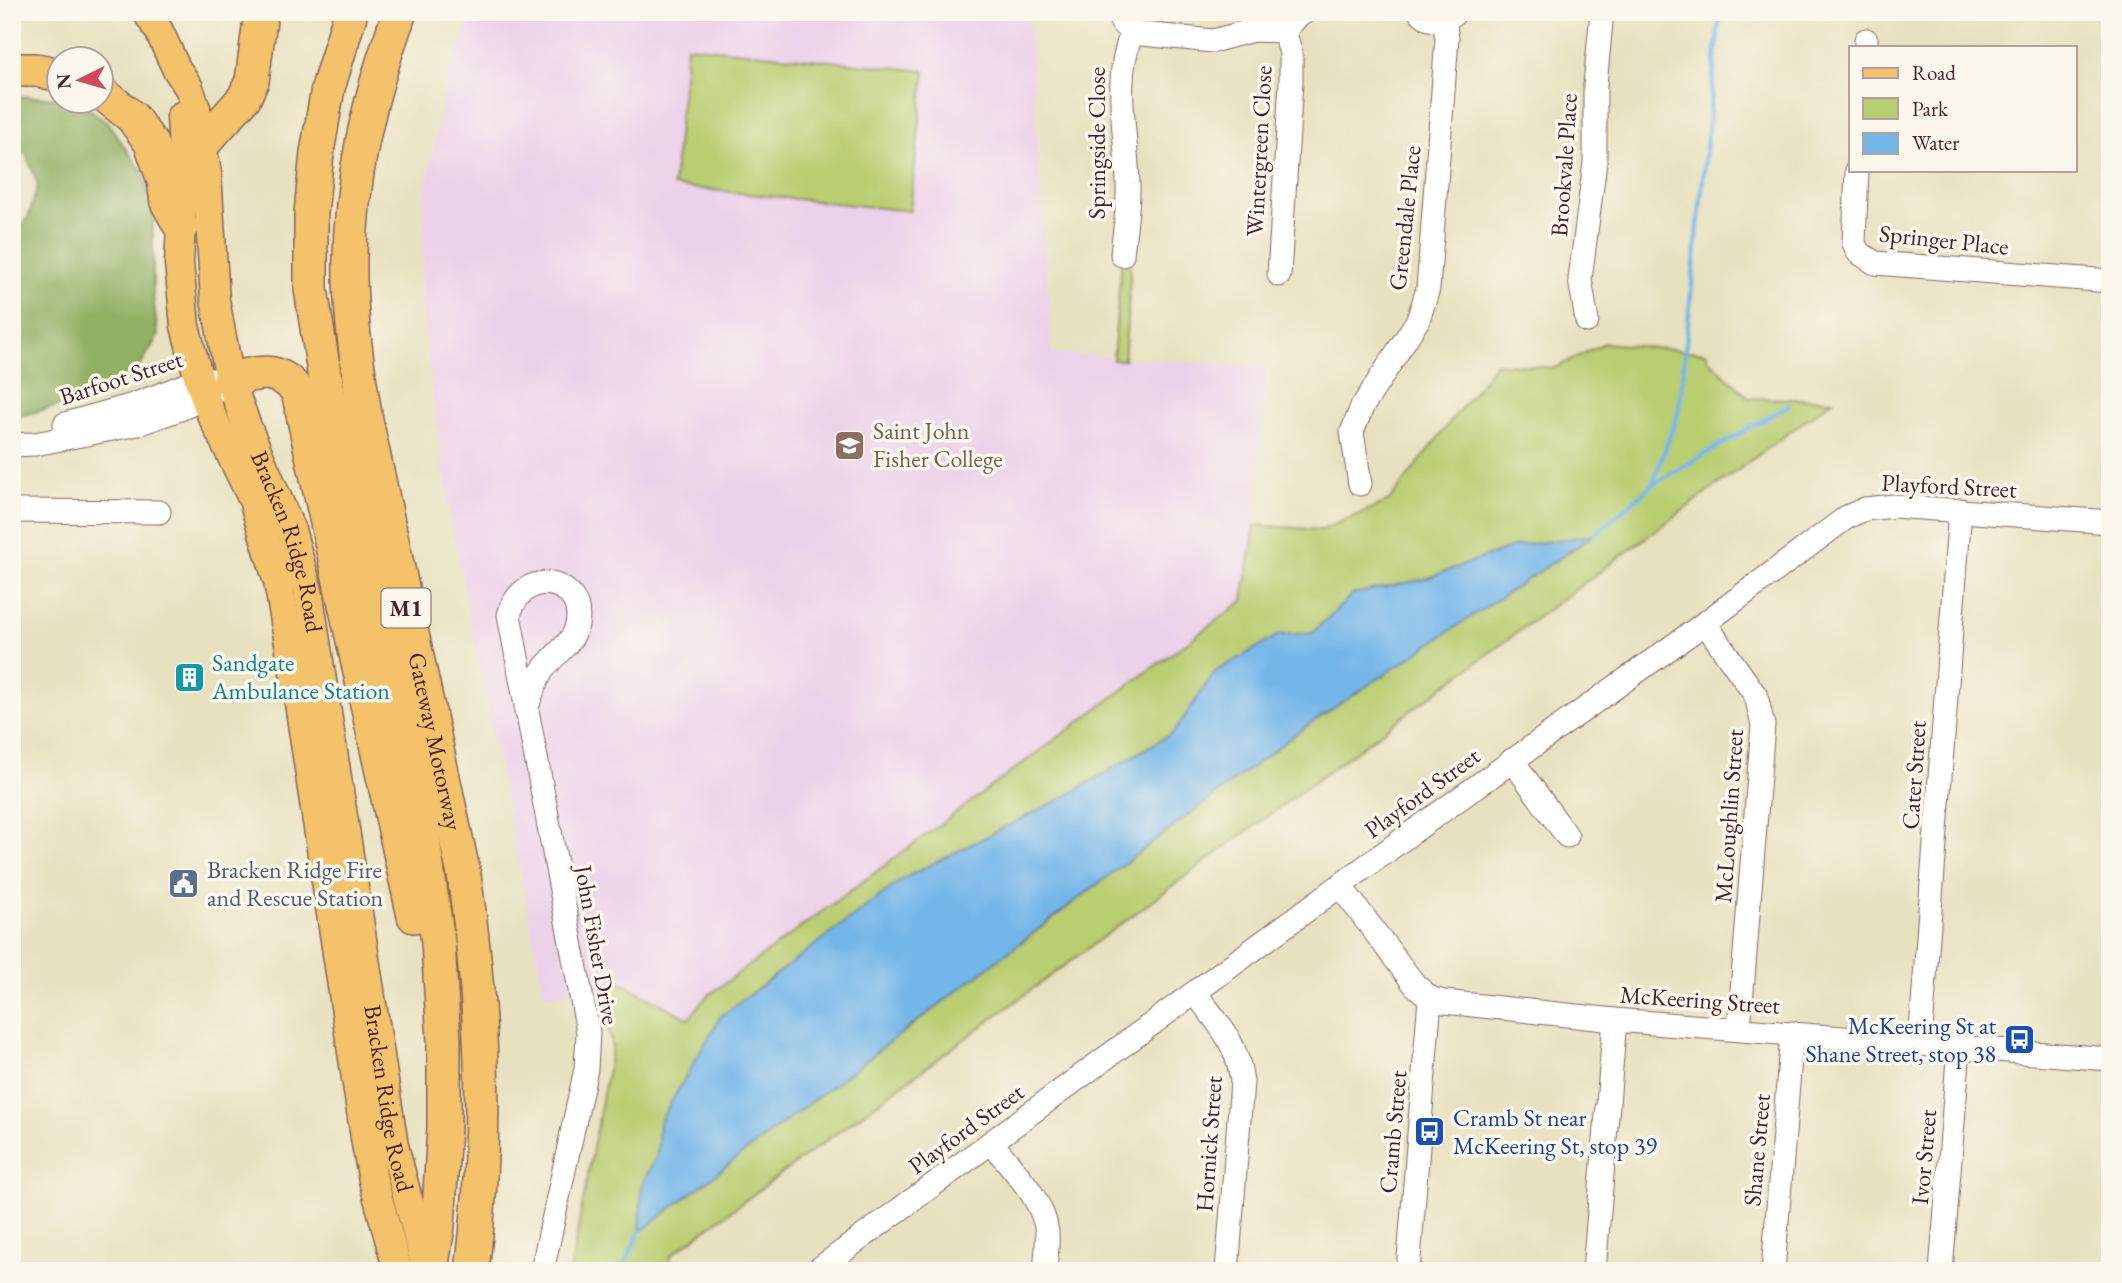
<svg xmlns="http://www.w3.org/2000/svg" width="2122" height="1283" viewBox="0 0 2122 1283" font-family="'EB Garamond',serif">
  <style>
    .built { fill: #ecd1ea }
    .green { fill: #b9cd71; stroke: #82764e; stroke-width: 2 }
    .forest { fill: #92b063; stroke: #6e6847; stroke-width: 2 }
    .water { fill: #73b6e9; stroke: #5e6a8a; stroke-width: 2 }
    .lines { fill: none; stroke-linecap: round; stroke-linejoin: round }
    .stream { stroke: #73b6e9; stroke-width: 4.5 }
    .minor-casing { stroke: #81635f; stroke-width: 25 }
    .major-casing { stroke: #81635f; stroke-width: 31 }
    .highway-casing { stroke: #81635f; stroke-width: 36 }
    .minor { stroke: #fff; stroke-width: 23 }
    .major { stroke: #f3c26a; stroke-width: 28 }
    .highway { stroke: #f3c26a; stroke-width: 33 }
    .labels { text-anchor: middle; stroke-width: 7; stroke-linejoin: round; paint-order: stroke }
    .shield { fill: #fbf7ec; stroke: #7f6065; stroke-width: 2 }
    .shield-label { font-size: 23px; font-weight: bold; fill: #4a1f2b }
    .street-label { font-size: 24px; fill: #4a1f2b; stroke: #fbf7ec }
    .education-label { font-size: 24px; fill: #785e54; stroke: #fbf7ec; text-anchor: start }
    .culture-label { font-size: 24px; fill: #0d838f; stroke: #fbf7ec; text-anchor: start }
    .service-label { font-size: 24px; fill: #4e5e75; stroke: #fbf7ec; text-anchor: start }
    .transit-label { font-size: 24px; fill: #164399; stroke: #fbf7ec; text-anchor: end }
  </style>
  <rect width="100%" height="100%" fill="#fbf7ec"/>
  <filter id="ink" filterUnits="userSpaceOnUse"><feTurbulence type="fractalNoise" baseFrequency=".0143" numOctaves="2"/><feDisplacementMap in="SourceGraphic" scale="14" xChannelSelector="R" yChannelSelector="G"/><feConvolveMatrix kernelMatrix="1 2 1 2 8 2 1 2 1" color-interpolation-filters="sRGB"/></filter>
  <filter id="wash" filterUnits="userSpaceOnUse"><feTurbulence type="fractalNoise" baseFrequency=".00686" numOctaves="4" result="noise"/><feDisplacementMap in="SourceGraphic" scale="28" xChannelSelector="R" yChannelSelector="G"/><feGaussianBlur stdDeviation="1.57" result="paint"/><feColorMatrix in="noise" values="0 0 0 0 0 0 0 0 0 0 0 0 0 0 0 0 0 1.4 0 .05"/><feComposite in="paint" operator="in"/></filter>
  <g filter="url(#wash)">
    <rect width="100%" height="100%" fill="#e8e1bf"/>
    <!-- built -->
    <path class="built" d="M 471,12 L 1028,12 L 1052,353 L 1266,367 L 1255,525 L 1244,601 L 705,998 L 689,1019 L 620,982 L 545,997 L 451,524 L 421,308 L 424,196 L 444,92 Z"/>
    <!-- green -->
    <g class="green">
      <path d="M 687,46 L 925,71 L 910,211 L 673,186 Z"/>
      <path d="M 1122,255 L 1131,268 L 1124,360 L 1113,360 Z"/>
      <path d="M 1604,343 L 1707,353 L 1708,359 L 1749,398 L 1833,400 L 671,1255 L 669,1271 L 570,1271 L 612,1047 L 601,986 L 620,982 L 689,1019 L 705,998 L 1243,601 L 1255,525 L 1322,530 L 1389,501 L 1496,363 L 1555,368 Z"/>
    </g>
    <!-- forest -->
    <path class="forest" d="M 12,96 L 59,98 L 60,102 L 79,102 L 107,122 L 143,173 L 153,215 L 153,296 L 158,336 L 135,374 L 108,393 L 12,418 L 12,240 L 28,218 L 38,185 L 26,154 L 12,148 Z"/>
    <!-- water -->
    <path class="water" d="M 1594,535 L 1298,732 L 640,1232 L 642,1184 L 657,1155 L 659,1123 L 721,1016 L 904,878 L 1061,799 L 1174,732 L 1215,672 L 1279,635 L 1312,633 L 1353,594 L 1425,579 L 1515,546 Z"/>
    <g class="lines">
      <!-- stream -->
      <g class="stream">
        <path d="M 1652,485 L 1679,411 L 1720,12"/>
        <path d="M 1594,535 L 1652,485 L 1789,405"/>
        <path d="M 621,1271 L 640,1232"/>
      </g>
    </g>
  </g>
  <g filter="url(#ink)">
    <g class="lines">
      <defs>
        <g id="minor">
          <path d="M 1118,12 L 1122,23 L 1132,33 L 1213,41 L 1253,30 L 1284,31 L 1298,16 L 1305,12"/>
          <path d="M 1420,12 L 1429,19 L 1444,21 L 1454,14"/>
          <path d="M 1866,47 L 1866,40"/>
          <path d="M 1857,170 L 1854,243 L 1858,252 L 1875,263 L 2110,281"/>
          <path d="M 1122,255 C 1124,232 1129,207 1128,184 C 1127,134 1112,81 1132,33"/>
          <path d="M 1279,275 L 1291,82 L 1291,53 L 1284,31"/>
          <path d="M 1587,321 L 1580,279 L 1595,162 L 1595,85 L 1602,12"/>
          <path d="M 65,424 L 133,405 L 199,380 L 216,380"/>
          <path d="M 12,445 L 35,444 L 138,424 L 180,409 L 205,398 L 219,388"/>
          <path d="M 1360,484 L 1352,432 L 1362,407 L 1418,320 L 1428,289 L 1447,38 L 1444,21"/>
          <path d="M 12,511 L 159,512"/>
          <path d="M 1705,623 L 1756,696 L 1763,725 L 1739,1029"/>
          <path d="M 526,711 C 530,697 534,684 542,671 C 553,655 573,644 577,625 C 586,581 524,563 509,615 L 588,1032 L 586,1069 L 542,1271"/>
          <path d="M 1512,760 L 1567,836"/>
          <path d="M 1341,887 L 1415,985 L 1430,998 L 1444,1002 L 1615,1020 L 2110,1059"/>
          <path d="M 1195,993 C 1218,1023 1238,1043 1242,1082 L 1227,1271"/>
          <path d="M 1920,1044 L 1960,510"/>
          <path d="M 992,1143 C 1012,1169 1043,1198 1047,1232 C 1048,1245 1046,1258 1045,1271"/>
          <path d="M 816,1271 L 1410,834 L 1705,623 L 1847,517 L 1865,509 L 1894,506 L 2110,522"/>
          <path d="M 1408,1271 L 1430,998"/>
          <path d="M 1594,1271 L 1615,1020"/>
          <path d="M 1773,1271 L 1792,1033"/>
          <path d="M 1941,1271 L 1959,1047"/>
        </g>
        <g id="major">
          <path id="s1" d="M 147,12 L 159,31 L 176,68 L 189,88 L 196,108 L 207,173 L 215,300 L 230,380 L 248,429 L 291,530 L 308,590 L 394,1146 L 427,1271"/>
          <path d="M 181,116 L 184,169 L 179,263 L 185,326 L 199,380 L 211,414 L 253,500 L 278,582 L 295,677 L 366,1144 L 373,1180 L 398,1271"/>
        </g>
        <g id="highway">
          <path d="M 351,12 L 328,88 L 317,153 L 311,213 L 311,289 L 324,373 L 422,833 L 438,942 L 444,1041 L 444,1127 L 438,1226 L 431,1271"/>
          <path id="s2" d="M 400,12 C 368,99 348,185 350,278 C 351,326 358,373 366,420 L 464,875 C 483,1006 489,1138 472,1271"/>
          <path d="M 12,70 L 36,70 L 60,75"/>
          <path d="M 102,93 L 132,117 L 151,143 L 164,181 L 167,202 L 181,227"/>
          <path d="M 203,144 L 244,98 L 252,81 L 261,12"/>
          <path d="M 230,380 C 258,372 279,366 298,392 L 414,916"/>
        </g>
      </defs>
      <!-- minor casing -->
      <use href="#minor" class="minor-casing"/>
      <!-- major casing -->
      <use href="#major" class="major-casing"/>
      <!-- highway casing -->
      <use href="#highway" class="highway-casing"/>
      <!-- minor -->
      <use href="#minor" class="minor"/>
      <!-- major -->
      <use href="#major" class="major"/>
      <!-- highway -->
      <use href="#highway" class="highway"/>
    </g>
  </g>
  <!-- icons -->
  <defs>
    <symbol id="school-square" viewBox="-11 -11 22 22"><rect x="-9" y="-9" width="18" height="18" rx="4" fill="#8d6e63" stroke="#fbf7ec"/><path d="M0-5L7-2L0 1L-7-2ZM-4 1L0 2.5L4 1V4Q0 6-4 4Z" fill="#fff"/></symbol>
    <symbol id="building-square" viewBox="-11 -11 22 22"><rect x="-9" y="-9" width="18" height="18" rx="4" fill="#0f9aa8" stroke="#fbf7ec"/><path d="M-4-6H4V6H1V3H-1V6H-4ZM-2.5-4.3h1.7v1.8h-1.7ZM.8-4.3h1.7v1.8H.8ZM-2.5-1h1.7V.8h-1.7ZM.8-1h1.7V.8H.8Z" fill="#fff"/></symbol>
    <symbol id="civic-square" viewBox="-11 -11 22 22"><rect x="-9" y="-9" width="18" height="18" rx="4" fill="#5c6f8a" stroke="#fbf7ec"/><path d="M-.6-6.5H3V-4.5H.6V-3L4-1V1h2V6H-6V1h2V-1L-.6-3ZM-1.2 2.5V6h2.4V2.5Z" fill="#fff"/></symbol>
    <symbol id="bus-square" viewBox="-11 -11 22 22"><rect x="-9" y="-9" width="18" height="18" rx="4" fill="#1a4fb4" stroke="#fbf7ec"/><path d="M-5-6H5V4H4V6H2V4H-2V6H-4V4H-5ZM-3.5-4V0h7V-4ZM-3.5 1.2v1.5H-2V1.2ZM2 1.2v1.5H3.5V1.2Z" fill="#fff"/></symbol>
  </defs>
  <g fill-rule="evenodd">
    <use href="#school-square" x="832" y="428" width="35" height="35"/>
    <use href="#building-square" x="172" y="660" width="35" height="35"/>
    <use href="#civic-square" x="166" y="866" width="35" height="35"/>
    <use href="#bus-square" x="2002" y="1022" width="35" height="35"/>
    <use href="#bus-square" x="1412" y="1114" width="35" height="35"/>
  </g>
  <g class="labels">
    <!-- shield labels -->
    <rect class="shield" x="381.5" y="588.5" width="49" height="39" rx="5"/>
    <g class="shield-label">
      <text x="406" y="616">M1</text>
    </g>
    <!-- street labels -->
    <g class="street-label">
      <text transform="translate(1097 143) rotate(-90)" y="8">Springside Close</text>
      <text transform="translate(1259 151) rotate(-87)" y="8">Wintergreen Close</text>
      <text transform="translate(1564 165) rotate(-86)" y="8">Brookvale Place</text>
      <text transform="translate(1405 218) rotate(-84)" y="8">Greendale Place</text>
      <text transform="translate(1944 240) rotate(6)" y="8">Springer Place</text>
      <text transform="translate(121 378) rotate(-18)" y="8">Barfoot Street</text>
      <text transform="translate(1949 486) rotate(3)" y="8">Playford Street</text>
      <text dy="8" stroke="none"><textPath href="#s1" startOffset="555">Bracken Ridge Road</textPath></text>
      <text dy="8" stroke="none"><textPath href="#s2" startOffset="744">Gateway Motorway</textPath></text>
      <text transform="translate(1914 775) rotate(-86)" y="8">Cater Street</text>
      <text transform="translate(1422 793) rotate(-36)" y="8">Playford Street</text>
      <text transform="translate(1729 816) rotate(-86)" y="8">McLoughlin Street</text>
      <text transform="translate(597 945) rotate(80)" y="8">John Fisher Drive</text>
      <text transform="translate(1700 1000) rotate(4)" y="8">McKeering Street</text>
      <text dy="8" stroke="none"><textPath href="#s1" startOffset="1122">Bracken Ridge Road</textPath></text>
      <text transform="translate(966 1129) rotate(-36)" y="8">Playford Street</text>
      <text transform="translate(1393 1132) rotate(-85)" y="8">Cramb Street</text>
      <text transform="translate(1209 1144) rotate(-86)" y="8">Hornick Street</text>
      <text transform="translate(1757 1150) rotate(-85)" y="8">Shane Street</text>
      <text transform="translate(1924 1157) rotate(-85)" y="8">Ivor Street</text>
    </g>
    <!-- education labels -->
    <g class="education-label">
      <text x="873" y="439">Saint John<tspan x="873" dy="28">Fisher College</tspan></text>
    </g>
    <!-- culture labels -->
    <g class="culture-label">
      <text x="212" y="671">Sandgate<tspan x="212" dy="28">Ambulance Station</tspan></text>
    </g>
    <!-- service labels -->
    <g class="service-label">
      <text x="207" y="878">Bracken Ridge Fire<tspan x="207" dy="28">and Rescue Station</tspan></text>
    </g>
    <!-- transit labels -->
    <g class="transit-label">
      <text x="1996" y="1034">McKeering St at<tspan x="1996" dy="28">Shane Street, stop 38</tspan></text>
      <text x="1453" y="1126" text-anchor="start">Cramb St near<tspan x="1453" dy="28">McKeering St, stop 39</tspan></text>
    </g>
  </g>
  <!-- margin -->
  <rect width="2122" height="1283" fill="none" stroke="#fbf7ec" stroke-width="42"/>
  <!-- legend -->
  <rect x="1849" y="46" width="228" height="126" fill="#fbf7ec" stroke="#b4a19f" stroke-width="2"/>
  <rect x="1863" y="68" width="35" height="10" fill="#f3c26a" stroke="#b4a19f" stroke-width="2"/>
  <text x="1912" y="80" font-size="21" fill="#4a1f2b">Road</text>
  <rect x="1863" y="98" width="35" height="21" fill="#b9cd71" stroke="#b4a19f" stroke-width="2"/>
  <text x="1912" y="116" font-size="21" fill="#4a1f2b">Park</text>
  <rect x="1863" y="133" width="35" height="21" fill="#73b6e9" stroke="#b4a19f" stroke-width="2"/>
  <text x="1912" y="150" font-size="21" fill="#4a1f2b">Water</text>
  <!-- north arrow -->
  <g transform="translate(80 80) rotate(265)"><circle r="33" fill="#fbf7ec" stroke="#b4a19f" stroke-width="2"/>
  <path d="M0-5L12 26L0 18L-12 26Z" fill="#d1495b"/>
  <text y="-10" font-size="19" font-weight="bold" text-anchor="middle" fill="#4a1f2b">N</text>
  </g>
</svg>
